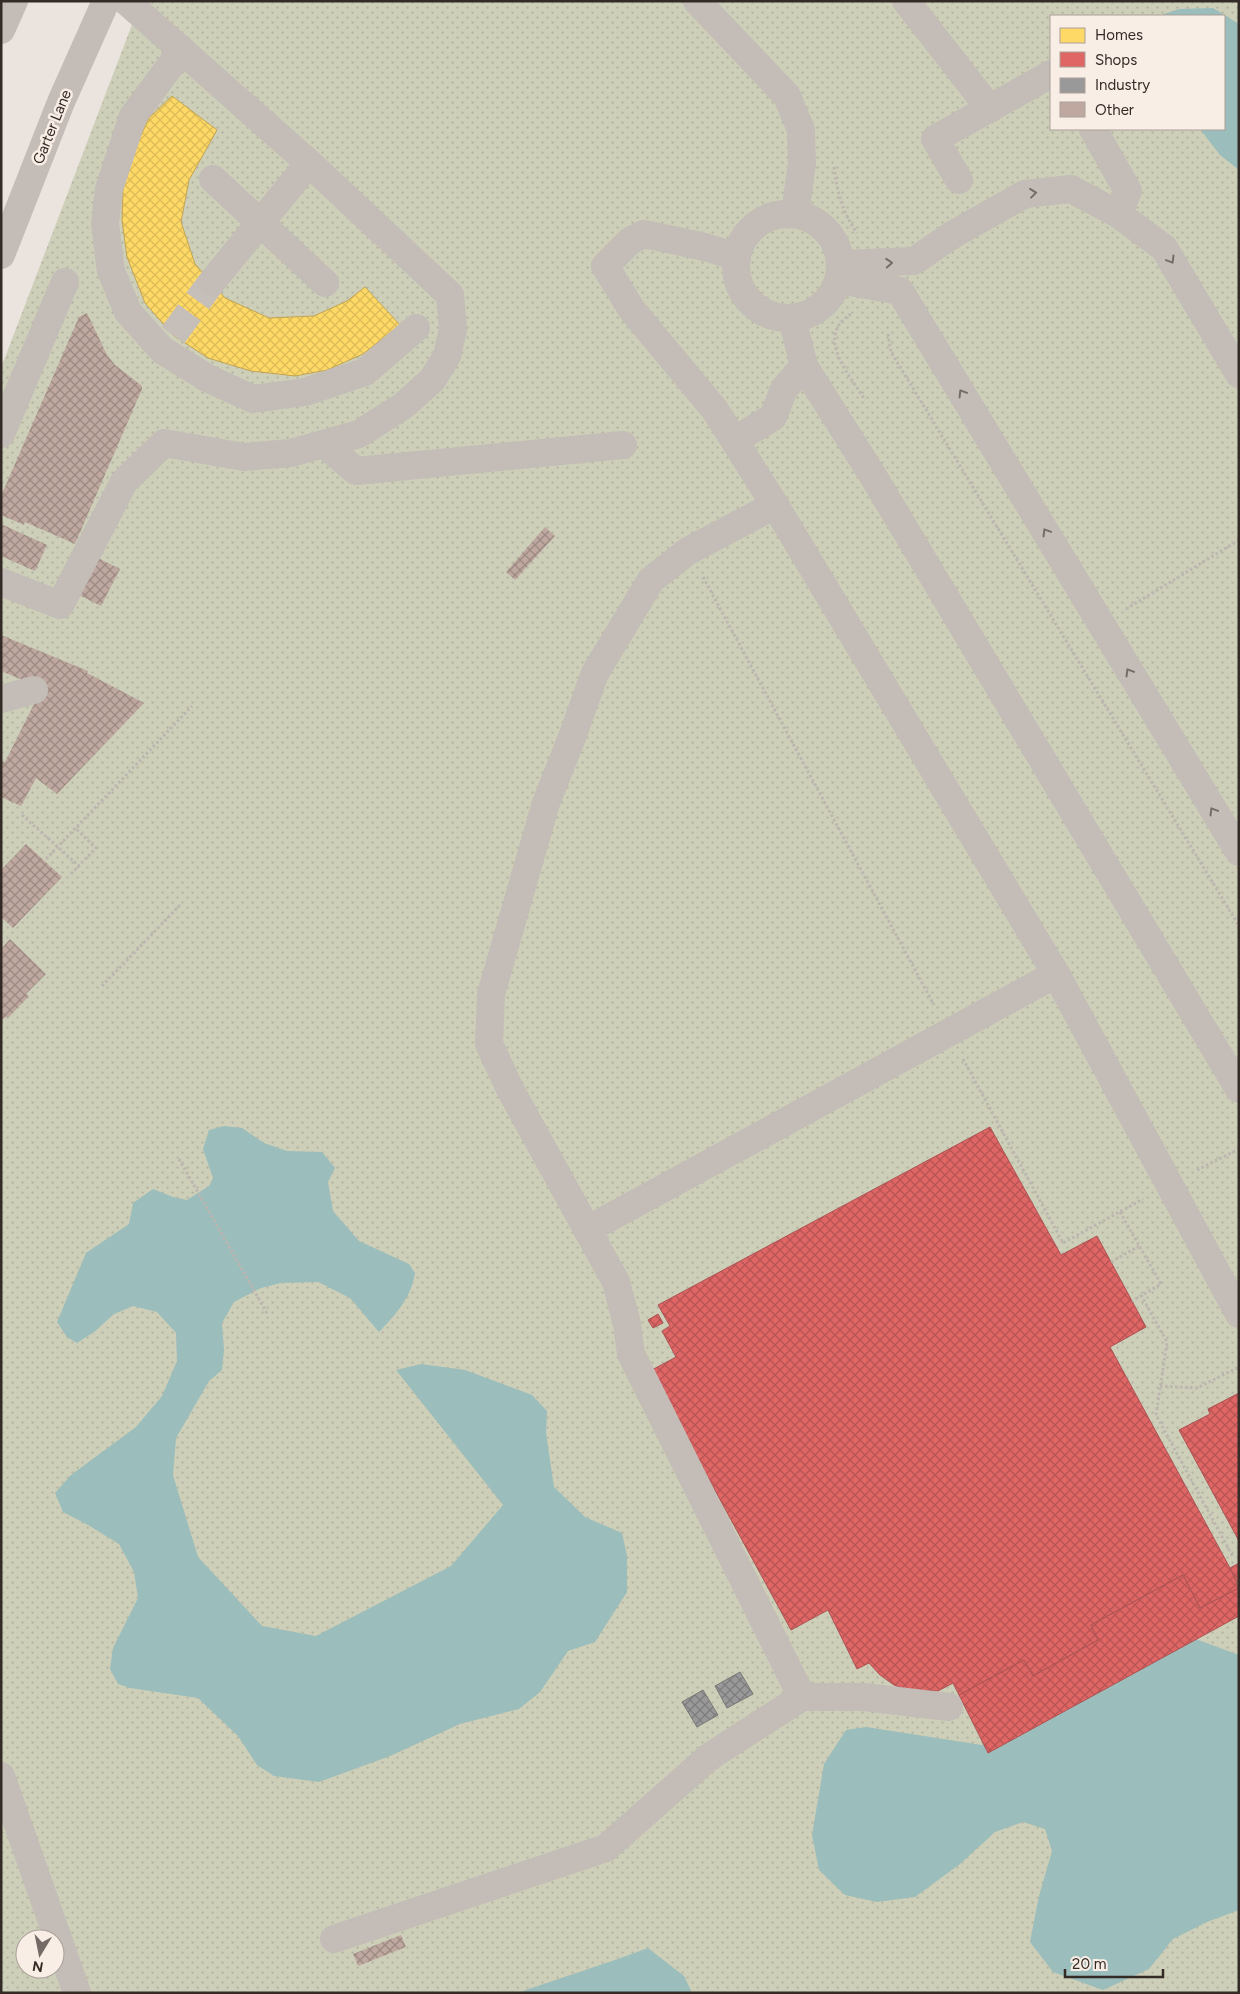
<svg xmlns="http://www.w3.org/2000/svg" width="1240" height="1994" viewBox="0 0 1240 1994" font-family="Figtree,sans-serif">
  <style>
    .grass { fill: url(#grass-dots); fill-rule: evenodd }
    .water { fill: #9bbdbb }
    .homes { fill: url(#homes-cross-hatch); stroke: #c2a453 }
    .shops { fill: url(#shops-cross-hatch); stroke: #ac5453 }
    .industry { fill: url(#industry-cross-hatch); stroke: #7b7876 }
    .building { fill: url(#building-cross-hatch) }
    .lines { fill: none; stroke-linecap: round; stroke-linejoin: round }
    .minor-tunnel { stroke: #c6bfb9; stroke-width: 28; stroke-dasharray: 28 14; stroke-linecap: butt }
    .path { stroke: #bdb5b0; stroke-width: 3; stroke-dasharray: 2.5 2.5; stroke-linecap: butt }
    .minor { stroke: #c4bcb7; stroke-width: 28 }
    .oneway { stroke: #756c67 }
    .labels { text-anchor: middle; stroke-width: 5; stroke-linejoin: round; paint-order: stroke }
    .street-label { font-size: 15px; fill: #342a26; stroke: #f8eee5 }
  </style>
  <defs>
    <pattern id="grass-dots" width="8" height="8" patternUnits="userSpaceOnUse" patternTransform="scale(1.25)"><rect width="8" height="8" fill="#cdcfb9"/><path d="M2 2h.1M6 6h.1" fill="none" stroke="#b1b29f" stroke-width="1.8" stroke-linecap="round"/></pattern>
    <pattern id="homes-cross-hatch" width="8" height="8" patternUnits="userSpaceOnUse" patternTransform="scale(1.25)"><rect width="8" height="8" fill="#ffd966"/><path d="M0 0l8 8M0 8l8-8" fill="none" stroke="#dbba58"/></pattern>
    <pattern id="shops-cross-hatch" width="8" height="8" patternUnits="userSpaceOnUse" patternTransform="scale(1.25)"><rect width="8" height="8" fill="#e06666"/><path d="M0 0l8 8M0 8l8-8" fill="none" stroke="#b65454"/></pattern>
    <pattern id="industry-cross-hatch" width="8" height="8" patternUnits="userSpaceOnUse" patternTransform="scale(1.25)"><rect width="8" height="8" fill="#999"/><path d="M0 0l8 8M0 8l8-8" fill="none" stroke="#7e7d7d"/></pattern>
    <pattern id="building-cross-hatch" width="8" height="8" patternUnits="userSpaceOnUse" patternTransform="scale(1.25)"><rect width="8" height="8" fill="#bea8a0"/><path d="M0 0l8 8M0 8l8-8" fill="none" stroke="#9b8982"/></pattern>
  </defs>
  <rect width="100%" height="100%" fill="#ebe4de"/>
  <!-- grass -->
  <path class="grass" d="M 141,1 L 1239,1 L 1239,1993 L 1,1993 L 1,368 ZM 1051,16 L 1224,16 L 1224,129 L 1051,129 ZM 25,1939 L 55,1939 L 55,1969 L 25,1969 Z"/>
  <!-- water -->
  <g class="water">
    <path d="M 1213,8 L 1239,24 L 1239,170 L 1220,155 L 1200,129 L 1224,129 L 1224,16 L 1163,16 L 1164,14 L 1179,9 Z"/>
    <path d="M 224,1126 L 242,1128 L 264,1143 L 287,1151 L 322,1152 L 335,1168 L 328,1182 L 333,1211 L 359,1241 L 409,1264 L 415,1273 C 411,1298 396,1314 379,1332 L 350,1298 L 318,1282 L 281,1283 L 261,1288 L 234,1302 L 222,1323 L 224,1350 L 222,1370 L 209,1381 L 176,1438 L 173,1475 L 198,1557 L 262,1626 L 316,1636 L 451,1566 L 503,1505 L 396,1370 L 421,1364 L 465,1370 L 532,1395 L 547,1411 L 546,1433 L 554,1487 L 585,1517 L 622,1533 L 627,1556 L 627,1592 L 595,1642 L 568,1651 L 540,1692 L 519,1709 L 460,1724 L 390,1756 L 319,1782 L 274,1776 L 257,1765 L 238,1736 L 198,1698 L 130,1688 L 118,1684 L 110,1669 L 113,1648 L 138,1598 L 134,1572 L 119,1544 L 88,1525 L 63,1512 L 55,1493 L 71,1475 L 136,1427 L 162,1396 L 177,1361 L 176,1333 L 157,1312 L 133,1306 L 114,1314 L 94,1332 L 77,1343 L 67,1337 L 57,1322 L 86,1253 L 129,1224 L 133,1203 L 153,1189 L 173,1197 L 187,1200 L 209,1186 L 213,1178 L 203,1149 L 209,1130 Z"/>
    <path d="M 1171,1630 L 1239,1655 L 1239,1910 L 1207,1922 L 1173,1939 L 1149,1969 L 1103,1990 L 1053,1972 L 1030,1942 L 1039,1896 L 1052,1851 L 1045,1829 L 1023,1822 L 995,1832 L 960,1864 L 915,1897 L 877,1902 L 845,1895 L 819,1870 L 812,1835 L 824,1764 L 846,1730 L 866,1727 L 982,1745 Z"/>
    <path d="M 648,1948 L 684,1976 L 692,1993 L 517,1993 L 618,1959 Z"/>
  </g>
  <!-- homes -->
  <path class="homes" d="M 172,96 L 217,130 L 189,180 L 181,222 L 195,264 L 225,298 L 269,318 L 314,316 L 347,301 L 365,287 L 400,325 L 363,354 L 327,370 L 295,376 L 251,371 L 208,358 L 173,335 L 145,303 L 127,257 L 122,220 L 123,190 L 132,155 L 149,118 Z"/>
  <!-- shops -->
  <g class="shops">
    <path d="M 990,1127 L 1061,1255 L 1097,1236 L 1146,1327 L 1110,1347 L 1230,1568 L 1239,1588 L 1200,1608 L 1183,1575 L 1091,1625 L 1098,1640 L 1033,1676 L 1024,1660 L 959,1695 L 953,1683 L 938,1691 L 908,1690 L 894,1685 L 880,1675 L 869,1663 L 857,1669 L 828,1610 L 791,1630 L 650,1371 L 676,1357 L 662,1331 L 670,1326 L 658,1305 Z"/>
    <path d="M 658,1314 L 663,1323 L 653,1328 L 648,1320 Z"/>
    <path d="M 1239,1393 L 1239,1541 L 1179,1430 L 1210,1414 L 1208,1409 Z"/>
    <path d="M 1239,1563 L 1239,1585 L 1230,1568 Z"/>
    <path d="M 1183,1575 L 1200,1608 L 1239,1588 L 1239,1616 L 988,1753 L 959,1695 L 1024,1660 L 1033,1676 L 1098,1640 L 1091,1625 Z"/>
  </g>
  <!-- industry -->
  <g class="industry">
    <path d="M 740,1672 L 753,1694 L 727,1708 L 715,1686 Z"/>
    <path d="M 703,1690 L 718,1715 L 697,1727 L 682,1702 Z"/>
  </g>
  <!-- building -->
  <g class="building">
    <path d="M 87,313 L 107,355 L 115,365 L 142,386 L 142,389 L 75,544 L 25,522 L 24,525 L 1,515 L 1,496 L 79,317 Z"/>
    <path d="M 1,524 L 47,545 L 35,571 L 1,556 Z"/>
    <path d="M 545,527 L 555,536 L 515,580 L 506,572 Z"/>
    <path d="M 98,558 L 120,569 L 101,606 L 79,595 Z"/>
    <path d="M 1,635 L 88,671 L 87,673 L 144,703 L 57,794 L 36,778 L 21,806 L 1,797 L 1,760 L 5,762 L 42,688 L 1,671 Z"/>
    <path d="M 26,844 L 62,877 L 13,928 L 1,917 L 1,870 Z"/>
    <path d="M 10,939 L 46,974 L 26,994 L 29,996 L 8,1018 L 7,1016 L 1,1021 L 1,949 Z"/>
    <path d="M 401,1935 L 406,1947 L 358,1966 L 353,1954 Z"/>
  </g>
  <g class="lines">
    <!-- minor-tunnel -->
    <path class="minor-tunnel" d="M 173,335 L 211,283"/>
    <!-- path -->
    <g class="path">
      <path d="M 834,167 C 837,191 842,212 857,233"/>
      <path d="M 851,314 C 814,336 849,374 865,400"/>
      <path d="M 888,334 L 891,352 L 1239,926"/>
      <path d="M 703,577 L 934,1005"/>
      <path d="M 1126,609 L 1239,540"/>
      <path d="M 22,815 L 79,866"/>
      <path d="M 46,859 L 192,706"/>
      <path d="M 71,874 L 96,848 L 75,828"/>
      <path d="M 102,986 L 182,903"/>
      <path d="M 963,1059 L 1063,1243 L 1143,1199"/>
      <path d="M 179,1159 L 268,1315"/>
      <path d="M 1197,1170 L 1239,1149"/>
      <path d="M 1120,1212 L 1161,1284 L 1132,1301"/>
      <path d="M 1111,1262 L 1139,1246"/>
      <path d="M 1141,1295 L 1167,1342 L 1156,1415 L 1233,1557"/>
      <path d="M 1160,1386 L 1197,1388 L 1239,1367"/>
    </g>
    <!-- minor -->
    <g class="minor">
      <path d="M 697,1 L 787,96 L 801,130 L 802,163 L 795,214"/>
      <path d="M 906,1 L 990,109"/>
      <path d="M 1,30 L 14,1"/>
      <path d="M 182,50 L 133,116 L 109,189 L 105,224 L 111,271 L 128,312 L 162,350 L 207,378 L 253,399 L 305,392 L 365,372 L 416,328"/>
      <path d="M 1093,129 L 1128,191 L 1118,214"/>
      <path d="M 213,179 L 325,283"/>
      <path d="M 959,180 L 935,139 L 1051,74"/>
      <circle cx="788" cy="266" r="52"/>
      <path d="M 1,255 L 61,102 L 106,1"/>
      <path d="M 737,257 L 705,247 L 644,234 L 630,241 L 605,266 L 632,310 L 715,410 L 775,505 L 1056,974 L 1239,1314"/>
      <path d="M 841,264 L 914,261 L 952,235 L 1025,194 L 1071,189 L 1118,214 L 1164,248 L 1239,374"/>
      <path d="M 839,280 L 900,291 L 1239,852"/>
      <path d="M 211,283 L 309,163"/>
      <path d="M 792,318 L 804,366 L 873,476 L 1239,1089"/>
      <path d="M 1,434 L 65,282"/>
      <path d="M 735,440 L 773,417 L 784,389 L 804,366"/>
      <path d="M 324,444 L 356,471 L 623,445"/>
      <path d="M 775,505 L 688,551 L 651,580 L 595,673 L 571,740 L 546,803 L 491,994 L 489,1044 L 510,1089 L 616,1282 L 627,1324 L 631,1354 L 802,1697"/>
      <path d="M 1,582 L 60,605 L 124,482 L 164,443 L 244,457 L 291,453 L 359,434 L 403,406 L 432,380 L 447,356 L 453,329 L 450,295 L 309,163 L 126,1"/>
      <path d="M 1,699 L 34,690"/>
      <path d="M 587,1230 L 1056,974"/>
      <path d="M 1,1776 L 77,1993"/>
      <path d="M 334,1939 L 606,1848 L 709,1757 L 802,1697 L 864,1697 L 949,1707"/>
    </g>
  </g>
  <!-- one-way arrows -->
  <defs><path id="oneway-chevron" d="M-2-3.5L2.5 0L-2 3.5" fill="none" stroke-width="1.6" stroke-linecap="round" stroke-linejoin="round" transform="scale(1.25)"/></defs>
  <g class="oneway">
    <use href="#oneway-chevron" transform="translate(1033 193) rotate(-7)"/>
    <use href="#oneway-chevron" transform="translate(1171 260) rotate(59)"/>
    <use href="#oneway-chevron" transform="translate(889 263) rotate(-4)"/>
    <use href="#oneway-chevron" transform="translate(962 393) rotate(-121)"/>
    <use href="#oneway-chevron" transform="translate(1046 532) rotate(-121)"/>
    <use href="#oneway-chevron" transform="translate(1129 672) rotate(-121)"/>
    <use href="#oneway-chevron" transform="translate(1213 811) rotate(-121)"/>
  </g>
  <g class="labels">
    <!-- street labels -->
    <g class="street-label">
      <text transform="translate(52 127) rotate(-68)" y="5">Garter Lane</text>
    </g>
  </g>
  <!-- border -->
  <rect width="1240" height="1994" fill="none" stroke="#342a26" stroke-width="5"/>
  <!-- legend -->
  <rect x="1050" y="15" width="175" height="115" fill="#f8eee5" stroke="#aaa099"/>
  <rect x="1060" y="28" width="25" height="15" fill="#ffd966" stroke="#aaa099"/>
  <text x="1095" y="40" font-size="15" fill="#342a26">Homes</text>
  <rect x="1060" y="52" width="25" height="15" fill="#e06666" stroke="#aaa099"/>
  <text x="1095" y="65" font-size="15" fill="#342a26">Shops</text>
  <rect x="1060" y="78" width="25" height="15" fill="#999999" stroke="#aaa099"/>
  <text x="1095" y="90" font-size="15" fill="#342a26">Industry</text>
  <rect x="1060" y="102" width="25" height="15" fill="#bea8a0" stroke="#aaa099"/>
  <text x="1095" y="115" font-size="15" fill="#342a26">Other</text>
  <!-- north arrow -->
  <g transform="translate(40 1954) rotate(190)"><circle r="24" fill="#f8eee5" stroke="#aaa099"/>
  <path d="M0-4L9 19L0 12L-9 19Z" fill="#746b66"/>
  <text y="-8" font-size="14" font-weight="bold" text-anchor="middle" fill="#342a26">N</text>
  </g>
  <!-- scale -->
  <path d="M1065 1969v8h98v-8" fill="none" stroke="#342a26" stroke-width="2.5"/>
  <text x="1072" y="1969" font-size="15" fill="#342a26" stroke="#f8eee5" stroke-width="4" paint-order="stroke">20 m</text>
</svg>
